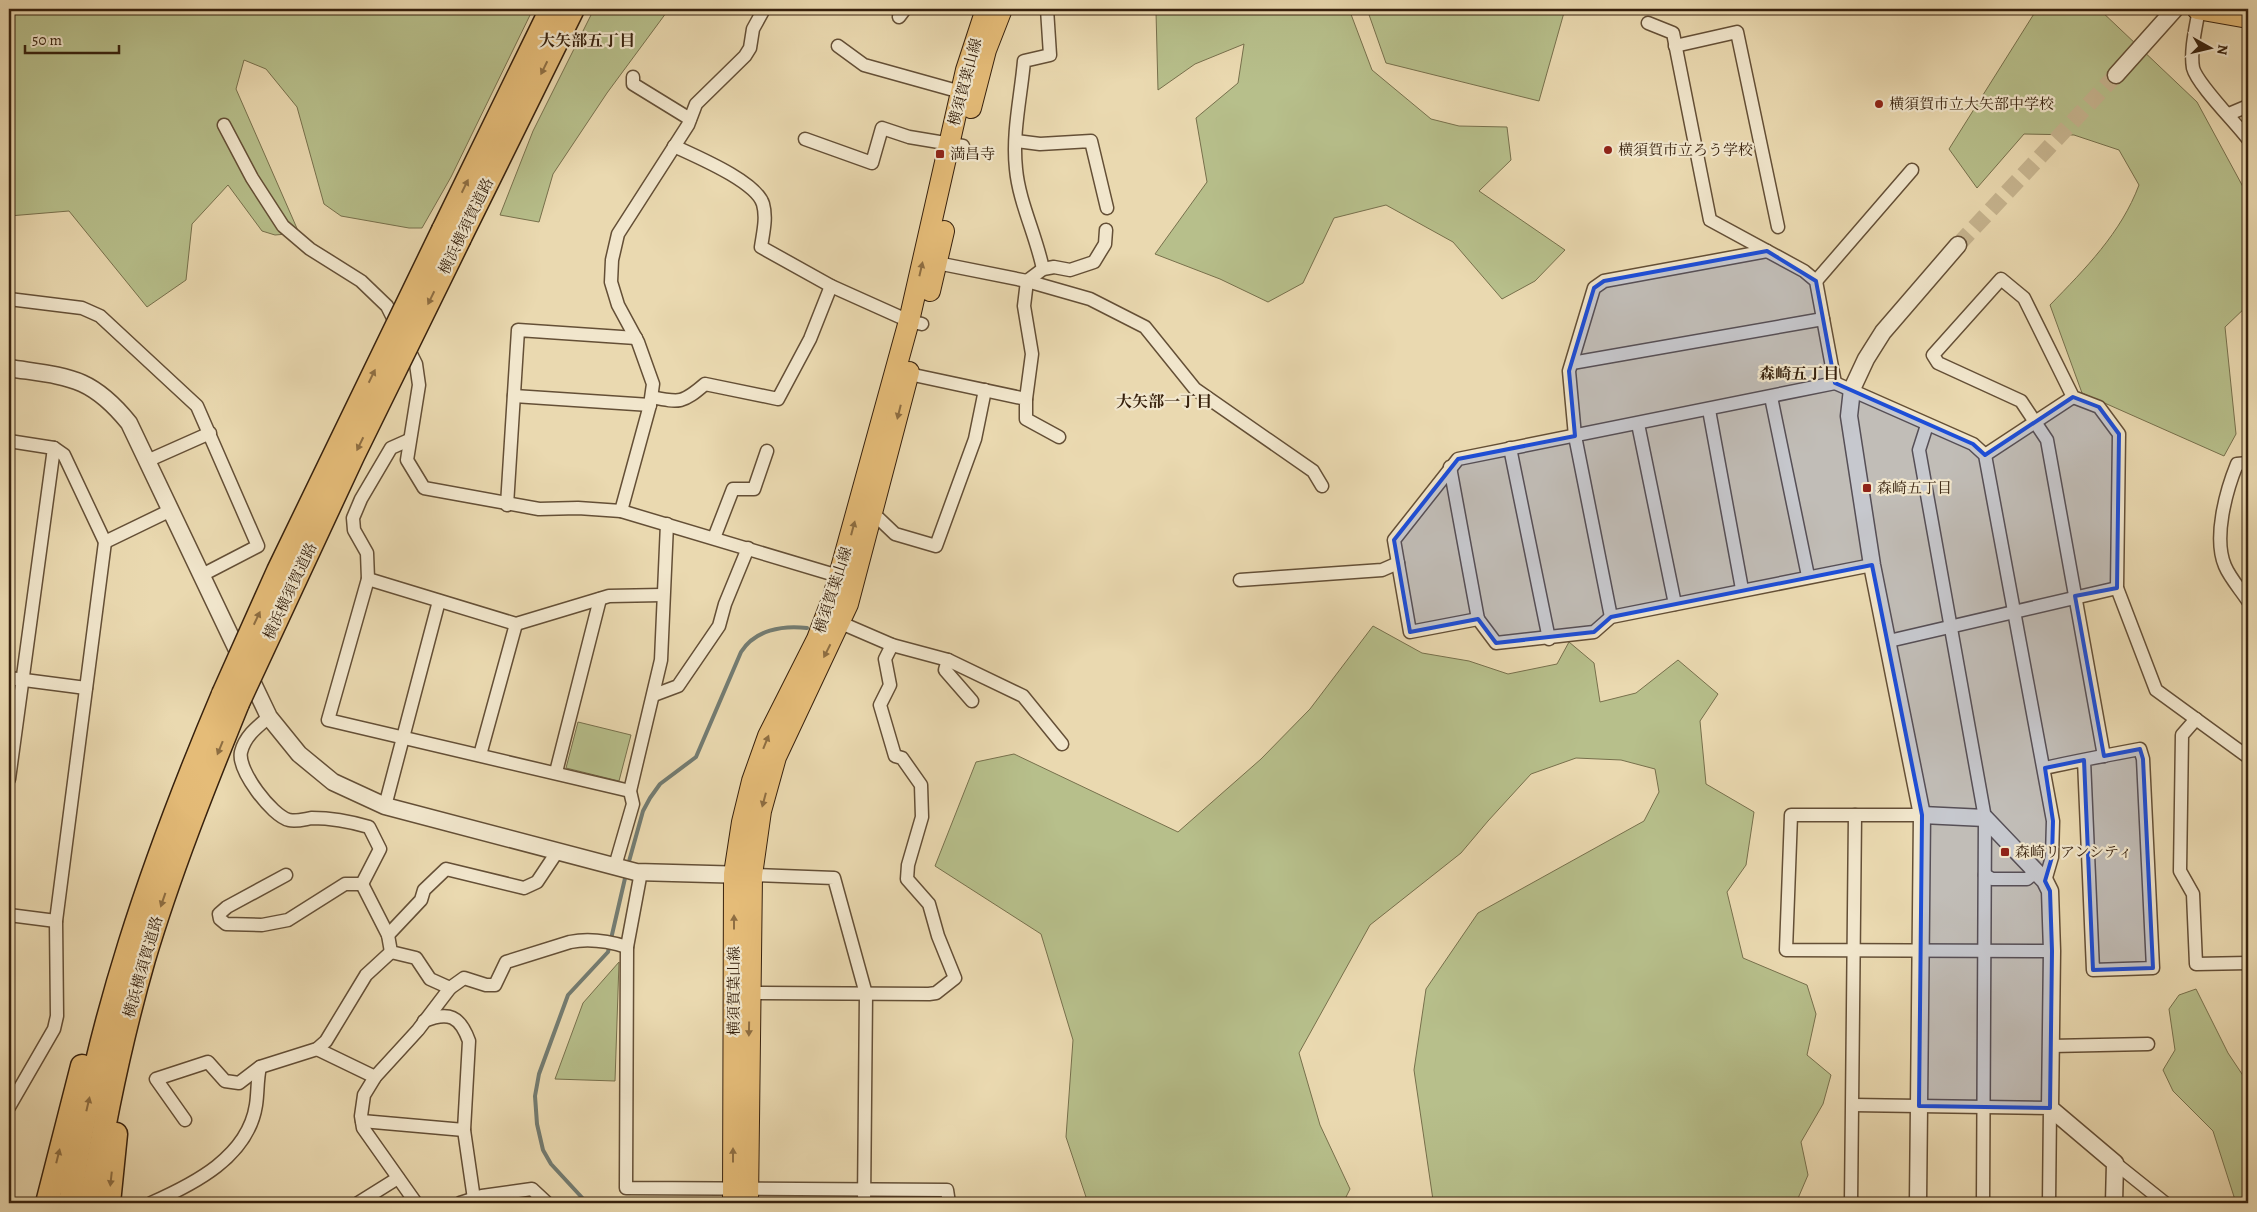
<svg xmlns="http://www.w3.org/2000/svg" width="2257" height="1212" viewBox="0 0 2257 1212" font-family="Alegreya,'Noto Serif JP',serif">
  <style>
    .green { fill: #b7bf8b; stroke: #77704c }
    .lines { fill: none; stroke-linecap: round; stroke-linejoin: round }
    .stream { stroke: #737c72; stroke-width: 4 }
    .tertiary-tunnel { stroke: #c6b48f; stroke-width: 16; stroke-dasharray: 16 8; stroke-linecap: butt }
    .minor-casing { stroke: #644f36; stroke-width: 15 }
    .tertiary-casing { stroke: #644f36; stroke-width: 19 }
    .primary-casing { stroke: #37210d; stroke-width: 22 }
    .motorway-casing { stroke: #37210d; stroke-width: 25 }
    .minor { stroke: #f1e6cc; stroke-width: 12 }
    .tertiary { stroke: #f1e6cc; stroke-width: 16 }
    .primary { stroke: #e5bc78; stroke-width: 20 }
    .motorway { stroke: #e5bc78; stroke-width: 22 }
    .motorway-bridge-casing { stroke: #37210d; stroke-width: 25; stroke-linecap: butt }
    .motorway-bridge { stroke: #e5bc78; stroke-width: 22 }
    .oneway { fill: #8e6e42 }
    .marked { fill: #1d4ed8; fill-opacity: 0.2; stroke: #1d4ed8; stroke-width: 4; stroke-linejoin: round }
    .poi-dot { fill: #8f2418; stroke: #f1e6cc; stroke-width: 2 }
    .labels { text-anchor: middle; stroke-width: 4.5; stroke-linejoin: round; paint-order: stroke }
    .street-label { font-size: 15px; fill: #37210d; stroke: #f1e6cc }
    .poi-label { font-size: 15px; fill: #37210d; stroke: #f1e6cc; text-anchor: start }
    .neighbourhood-label { font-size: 16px; font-weight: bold; fill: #37210d; stroke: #f1e6cc }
  </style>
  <rect width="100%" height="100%" fill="#ead9b0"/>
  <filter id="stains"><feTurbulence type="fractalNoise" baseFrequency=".004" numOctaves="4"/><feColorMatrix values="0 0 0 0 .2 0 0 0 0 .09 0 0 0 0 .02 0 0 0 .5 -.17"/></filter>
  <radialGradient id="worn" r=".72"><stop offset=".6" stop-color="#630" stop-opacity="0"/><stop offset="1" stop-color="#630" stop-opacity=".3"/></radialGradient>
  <!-- green -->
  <g class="green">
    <path d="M 9,9 L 533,9 L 451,177 L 422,228 L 409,228 L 341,216 L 324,204 L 297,107 L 266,69 L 244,60 L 236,89 L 299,233 L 275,235 L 262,231 L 228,185 L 192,224 L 186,280 L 147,307 L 69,211 L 9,216 Z"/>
    <path d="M 594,9 L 669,9 L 607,93 L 553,174 L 539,222 L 500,215 L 533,131 Z"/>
    <path d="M 1154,9 L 1349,9 L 1372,70 L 1431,119 L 1459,126 L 1507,127 L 1511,160 L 1479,191 L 1565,250 L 1535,281 L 1502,299 L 1453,242 L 1386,205 L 1334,218 L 1303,283 L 1268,302 L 1220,279 L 1155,254 L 1207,182 L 1196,118 L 1238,83 L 1244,44 L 1195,64 L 1158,90 L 1156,12 Z"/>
    <path d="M 1367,9 L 1565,9 L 1539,101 L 1386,63 Z"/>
    <path d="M 2037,9 L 2099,9 L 2197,102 L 2248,196 L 2248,305 L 2225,327 L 2236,434 L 2224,456 L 2082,393 L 2050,305 C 2085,269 2121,233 2139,185 L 2119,150 L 2074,135 L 2024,134 L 1977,188 L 1949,149 Z"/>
    <path d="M 1373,626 L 1422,653 L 1469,661 L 1508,674 L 1557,664 L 1569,642 L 1594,663 L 1600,702 L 1636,693 L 1678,660 L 1718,694 L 1700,721 L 1706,784 L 1754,812 L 1746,865 L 1727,892 L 1743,958 L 1807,985 L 1816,1014 L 1807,1055 L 1831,1075 L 1823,1104 L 1801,1142 L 1808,1175 L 1796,1203 L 1435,1203 L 1433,1200 L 1414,1070 L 1426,989 L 1478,913 L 1644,821 L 1659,792 L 1655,769 L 1621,760 L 1576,758 L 1531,774 L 1488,821 L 1461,853 L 1370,925 L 1299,1053 L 1320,1125 L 1350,1189 L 1343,1203 L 1088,1203 L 1066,1137 L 1073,1040 L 1041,934 L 935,866 L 976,762 L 1014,754 L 1178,832 L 1261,759 L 1310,709 Z"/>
    <path d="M 578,722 L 631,735 L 619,781 L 566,768 Z"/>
    <path d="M 619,962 L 615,1081 L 555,1079 L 583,1003 Z"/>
    <path d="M 2196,989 L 2228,1053 L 2248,1083 L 2248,1203 L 2236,1203 L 2213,1131 L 2173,1091 L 2163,1070 L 2175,1050 L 2169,1009 L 2179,995 Z"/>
  </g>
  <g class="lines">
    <!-- stream -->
    <g class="stream">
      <path d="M 628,865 L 643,811 L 650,798 L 660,784 L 696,757 L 741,652 C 755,630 782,625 807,628"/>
      <path d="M 587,1203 L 551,1164 L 543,1150 L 537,1124 L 535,1096 L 539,1074 L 568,995 L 608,952 L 626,874"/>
    </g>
    <!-- tertiary-tunnel -->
    <path class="tertiary-tunnel" d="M 1958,245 L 2116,75"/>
    <defs>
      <g id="minor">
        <path d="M 2199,9 C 2196,27 2190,50 2193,68 C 2197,84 2236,123 2248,139"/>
        <path d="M 899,17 L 905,9"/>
        <path d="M 1648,23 L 1673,33 L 1710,220 L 1804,271 L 1816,281 L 1835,383"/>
        <path d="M 838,46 L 864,65 L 968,94"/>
        <path d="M 1675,46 L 1737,32 L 1778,227"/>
        <path d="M 633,77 L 633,84 L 690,119"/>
        <path d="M 2229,114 L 2248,106"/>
        <path d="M 224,125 L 252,178 L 283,226 L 310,249 L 361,281 L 387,306 L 416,364 L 419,385 L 407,460 L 424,488 L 539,509 L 578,508 L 621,511 L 845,578"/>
        <path d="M 805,139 L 872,163 L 882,128 L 909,137 L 963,146"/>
        <path d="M 1016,141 L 1040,144 L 1091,141 L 1107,208"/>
        <path d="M 674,146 C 695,156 756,181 763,204 C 767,218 763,233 761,247 L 831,286 L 909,321 L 922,324"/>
        <path d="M 937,263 L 1027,281 L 1090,299 L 1145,327 L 1195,389 L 1313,471 L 1322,486"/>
        <path d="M 1043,269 C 1036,235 1019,202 1016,169 C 1012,133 1021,96 1024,61 L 1050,55 L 1047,9"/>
        <path d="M 1816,281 L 1912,170"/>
        <path d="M 9,299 L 82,308 L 100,316 L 197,406 L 258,546 L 202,575"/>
        <path d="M 1572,363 L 1823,319"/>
        <path d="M 909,374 L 1026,399 L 1026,419 L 1059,437"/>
        <path d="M 514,396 L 650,405"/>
        <path d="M 652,397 C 680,403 683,403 705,384 L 778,399 L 810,339 L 831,286"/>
        <path d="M 1771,397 L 1808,576"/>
        <path d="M 1026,399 L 1032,354 L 1024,306 L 1027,281 L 1043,269 L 1054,267 L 1070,270 L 1094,262 L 1105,244 L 1106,230"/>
        <path d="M 1709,410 L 1742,589"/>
        <path d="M 1638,424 L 1675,604"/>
        <path d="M 1927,425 L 1919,450 L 1985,818 L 1983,1203"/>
        <path d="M 409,440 L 391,448 L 361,499 L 353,518 L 354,530 L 367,553 L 368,579 L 328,720 L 630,791"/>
        <path d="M 9,441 L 54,448 L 64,455 L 105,542 L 56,921 L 57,1016 L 54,1029 L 9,1107"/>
        <path d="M 1510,448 L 1549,639"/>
        <path d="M 1985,455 L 2073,397"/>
        <path d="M 147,461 L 210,433"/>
        <path d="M 2248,463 L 2237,464 C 2226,491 2213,538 2225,566 C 2230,578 2241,590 2248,601"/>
        <path d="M 1450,467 L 1478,619"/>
        <path d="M 507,505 L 518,330 L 636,338"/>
        <path d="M 621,511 L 650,405 L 653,384 L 638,342 L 618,305 L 611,282 L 612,260 L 618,234 L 688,125 L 696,104 L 745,56 L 750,48 L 753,29 L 764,9"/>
        <path d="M 873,513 L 895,534 L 936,546 L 975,439 L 985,390"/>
        <path d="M 714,538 L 733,489 L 754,489 L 767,451"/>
        <path d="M 105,542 L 171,510"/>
        <path d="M 1872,565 L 1611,617 L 1594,632 L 1496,643 L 1478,619 L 1410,632 L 1394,540 L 1458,459 L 1835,383 L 1973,444 L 1985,455 L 2053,821 L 2052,857 L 2045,881"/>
        <path d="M 368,579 L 516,624 L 609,596 L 662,595"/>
        <path d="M 1240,580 L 1382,570 L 1398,563"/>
        <path d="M 1611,617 L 1575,436 L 1569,371 L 1594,288 L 1604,281 L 1767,251"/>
        <path d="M 841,623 L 892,645 L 948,660 L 1023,696 L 1062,744"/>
        <path d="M 1889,641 L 2117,588"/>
        <path d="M 948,660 L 945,670 L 972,701"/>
        <path d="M 9,678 L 86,688"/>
        <path d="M 654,695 L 678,686 L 719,626 L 725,604 L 748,548"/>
        <path d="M 269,717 C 257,727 245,736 241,752 C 237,770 272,816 289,820 C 296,822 305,819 312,818 C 329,818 352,822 369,827 L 380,849 L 362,884 L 345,884 L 288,920 L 262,925 L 226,924 L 220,919 L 219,914 L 227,907 L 286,875"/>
        <path d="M 2196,719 L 2182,735 L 2180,871 L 2193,894 L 2196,964 L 2248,963"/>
        <path d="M 480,755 L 516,624"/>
        <path d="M 2104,756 L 2047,440 L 2021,401 L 1938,363 L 1933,355 L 2001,279 L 2024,298 L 2073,397 L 2099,407 L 2119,434 L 2117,588 L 2156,690 L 2248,757"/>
        <path d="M 2045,768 C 2076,761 2108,755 2140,749 L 2143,759 L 2153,968 L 2093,970 L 2084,760"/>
        <path d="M 556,772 L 600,599"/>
        <path d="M 9,779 L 54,448"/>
        <path d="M 385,806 L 439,601"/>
        <path d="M 1922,815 L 1791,815 L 1786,950 L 2052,951"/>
        <path d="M 615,866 L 633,804 L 630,791 L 661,660 L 667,524"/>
        <path d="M 641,872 L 627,947 L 626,1188 L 947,1190 L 949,1203"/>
        <path d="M 752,875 L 834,878 L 866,994 L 864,1203"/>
        <path d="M 1985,875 L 1992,879 L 2027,879 L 2037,871"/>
        <path d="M 362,884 L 388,935 L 391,952 L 416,958 L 430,979 L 450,988 L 464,978 L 486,985 L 495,985 L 506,962 L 570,942 C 590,938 608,941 627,947"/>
        <path d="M 9,915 L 56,921"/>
        <path d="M 388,935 L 421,900 L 424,890 L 446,869 L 524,888 L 537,882 L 557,852"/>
        <path d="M 750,993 L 929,994 L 936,993 L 955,978 L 938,936 L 929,904 L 907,879 L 908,865 L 922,817 L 921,785 L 902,758 L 895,756 L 880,705 L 890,685 L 885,659 L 892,645"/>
        <path d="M 424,1021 C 449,1011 460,1016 469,1041 L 464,1130 L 474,1199"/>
        <path d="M 2051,1046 L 2148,1044"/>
        <path d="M 317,1049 L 375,1077"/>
        <path d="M 1853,1105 L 2050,1108 L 2049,1203"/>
        <path d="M 185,1120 L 156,1079 L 208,1062 L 225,1081 L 239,1083 L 260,1067 L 317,1049 L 326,1041 L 366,975 L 391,952"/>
        <path d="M 362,1121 L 464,1130"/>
        <path d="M 2115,1163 L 2165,1203"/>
        <path d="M 151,1203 C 194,1184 248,1157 256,1105 C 258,1092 257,1080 260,1067"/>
        <path d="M 358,1203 L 398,1178"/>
        <path d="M 416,1203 L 363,1128 L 361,1116 L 364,1095 L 375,1077 L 418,1030 L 450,988"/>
        <path d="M 460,1203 L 482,1196 L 532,1189 L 547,1203"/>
        <path d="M 1851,1203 L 1855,815"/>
      </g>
      <g id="tertiary">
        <path d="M 2116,75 L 2175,9"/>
        <path d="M 9,368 C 67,377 90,375 129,423 L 269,717 L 299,754 L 333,782 L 385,806 L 636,872 L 747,875"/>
        <path d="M 1922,815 L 1985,818 L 2045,881 L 2050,891 L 2052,951 L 2050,1108 L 2115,1163 L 2114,1203"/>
        <path d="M 1918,1203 L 1922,815 L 1872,565 L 1849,416 L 1852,389 L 1866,359 L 1883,332 L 1958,245"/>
      </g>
      <g id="primary">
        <path d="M 2197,9 L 2248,18"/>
        <path d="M 971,108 L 986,50 L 1002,9"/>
        <path d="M 930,291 L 944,231"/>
        <path d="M 733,1203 L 734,874 L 742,822 L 752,781 L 768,736 L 817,639 L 833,597 L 909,321 L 966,70 L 986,9"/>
        <path d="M 748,1203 L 752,875 L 761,811 L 776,757 L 848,604 L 909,372"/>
      </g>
      <g id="motorway">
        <path d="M 443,230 L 551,9"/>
        <path d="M 460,238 L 573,9"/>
        <path d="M 47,1203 L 82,1066"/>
        <path d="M 70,1203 C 94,1027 154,857 223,694"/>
        <path d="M 91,1203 C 104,1121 121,1039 144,959 C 170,872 204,787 238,703"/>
        <path d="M 109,1203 L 116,1134"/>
      </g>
    </defs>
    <!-- minor casing -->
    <use href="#minor" class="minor-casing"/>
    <!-- tertiary casing -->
    <use href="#tertiary" class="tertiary-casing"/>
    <!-- primary casing -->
    <use href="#primary" class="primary-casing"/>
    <!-- motorway casing -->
    <use href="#motorway" class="motorway-casing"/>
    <!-- minor -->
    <use href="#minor" class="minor"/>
    <!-- tertiary -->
    <use href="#tertiary" class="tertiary"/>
    <!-- primary -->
    <use href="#primary" class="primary"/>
    <!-- motorway -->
    <use href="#motorway" class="motorway"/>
    <defs>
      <g id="motorway-bridge">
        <path d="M 223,694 L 278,571 L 443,230"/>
        <path d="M 238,703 L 353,456 L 460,238"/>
      </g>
    </defs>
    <!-- motorway-bridge casing -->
    <use href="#motorway-bridge" class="motorway-bridge-casing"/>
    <!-- motorway-bridge -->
    <use href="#motorway-bridge" class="motorway-bridge"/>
  </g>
  <!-- one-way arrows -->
  <defs><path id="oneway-solid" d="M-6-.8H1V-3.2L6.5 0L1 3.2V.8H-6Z" transform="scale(1.25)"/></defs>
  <g class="oneway">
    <use href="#oneway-solid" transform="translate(544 68) rotate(116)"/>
    <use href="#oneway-solid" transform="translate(465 186) rotate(-64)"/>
    <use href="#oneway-solid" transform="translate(921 269) rotate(-77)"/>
    <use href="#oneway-solid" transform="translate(431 298) rotate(116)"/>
    <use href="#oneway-solid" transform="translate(372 376) rotate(-64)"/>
    <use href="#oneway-solid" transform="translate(899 412) rotate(104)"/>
    <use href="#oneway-solid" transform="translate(360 444) rotate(116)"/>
    <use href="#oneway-solid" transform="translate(853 528) rotate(-75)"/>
    <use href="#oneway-solid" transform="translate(257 618) rotate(-65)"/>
    <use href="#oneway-solid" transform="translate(827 651) rotate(117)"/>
    <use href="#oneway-solid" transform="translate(766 742) rotate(-68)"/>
    <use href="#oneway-solid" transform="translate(220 748) rotate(112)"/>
    <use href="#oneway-solid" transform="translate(764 800) rotate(105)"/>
    <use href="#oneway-solid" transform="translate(163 900) rotate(109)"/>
    <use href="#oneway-solid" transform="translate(734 922) rotate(-90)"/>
    <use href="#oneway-solid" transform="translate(749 1029) rotate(91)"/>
    <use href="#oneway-solid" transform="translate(88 1104) rotate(-77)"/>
    <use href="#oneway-solid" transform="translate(733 1155) rotate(-90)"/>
    <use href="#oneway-solid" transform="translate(58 1156) rotate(-76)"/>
    <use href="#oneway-solid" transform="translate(111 1179) rotate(96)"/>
  </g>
  <!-- marked area -->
  <path class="marked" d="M 1767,251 L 1816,281 L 1835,383 L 1973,444 L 1985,455 L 2073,397 L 2099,407 L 2119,434 L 2117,588 L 2075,596 L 2104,756 L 2140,749 L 2143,759 L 2153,968 L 2093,970 L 2084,760 L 2045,768 L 2053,821 L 2052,857 L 2045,881 L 2050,891 L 2052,951 L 2050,1108 L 1919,1106 L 1922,815 L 1872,565 L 1611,617 L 1594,632 L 1496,643 L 1478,619 L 1410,632 L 1394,540 L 1458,459 L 1575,436 L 1569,371 L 1594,288 L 1604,281 Z"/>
  <!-- markers -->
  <g class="poi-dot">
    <circle cx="1879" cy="104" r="5"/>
    <circle cx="1608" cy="150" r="5"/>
    <rect x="935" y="149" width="10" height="10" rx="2.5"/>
    <rect x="1862" y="483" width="10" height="10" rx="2.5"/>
    <rect x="2000" y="847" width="10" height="10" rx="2.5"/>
  </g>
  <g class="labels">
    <!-- street labels -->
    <g class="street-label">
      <text transform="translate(965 82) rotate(-75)" y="5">横須賀葉山線</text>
      <text transform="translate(466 226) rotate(-64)" y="5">横浜横須賀道路</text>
      <text transform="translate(833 590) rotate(-72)" y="5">横須賀葉山線</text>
      <text transform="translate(290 591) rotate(-65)" y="5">横浜横須賀道路</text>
      <text transform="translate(143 967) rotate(-74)" y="5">横浜横須賀道路</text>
      <text transform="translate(734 991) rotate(-90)" y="5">横須賀葉山線</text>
    </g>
    <!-- poi labels -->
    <g class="poi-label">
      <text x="1889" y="109">横須賀市立大矢部中学校</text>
      <text x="1618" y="155">横須賀市立ろう学校</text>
      <text x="950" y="159">満昌寺</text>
      <text x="1877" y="493">森崎五丁目</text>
      <text x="2015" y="857">森崎リアンシティ</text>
    </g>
    <!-- neighbourhood labels -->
    <g class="neighbourhood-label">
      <text x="587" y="46">大矢部五丁目</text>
      <text x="1799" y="379">森崎五丁目</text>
      <text x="1164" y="407">大矢部一丁目</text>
    </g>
  </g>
  <!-- margin -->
  <rect width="2257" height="1212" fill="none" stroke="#ead9b0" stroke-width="30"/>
  <rect x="10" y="10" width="2237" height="1192" fill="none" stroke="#37210d" stroke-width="2.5"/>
  <rect x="15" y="15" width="2227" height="1182" fill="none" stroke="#37210d"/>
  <!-- north arrow -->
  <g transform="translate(2210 48) rotate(98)" stroke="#f1e6cc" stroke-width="4" paint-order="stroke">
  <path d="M0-4L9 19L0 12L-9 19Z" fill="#37210d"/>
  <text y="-8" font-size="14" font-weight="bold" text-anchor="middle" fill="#37210d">N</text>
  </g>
  <!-- scale -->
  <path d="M25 45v8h94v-8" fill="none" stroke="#37210d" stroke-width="2.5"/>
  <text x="32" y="45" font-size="15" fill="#37210d" stroke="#f1e6cc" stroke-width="4" paint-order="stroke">50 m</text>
  <rect width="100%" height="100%" filter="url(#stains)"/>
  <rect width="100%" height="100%" fill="url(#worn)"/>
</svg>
